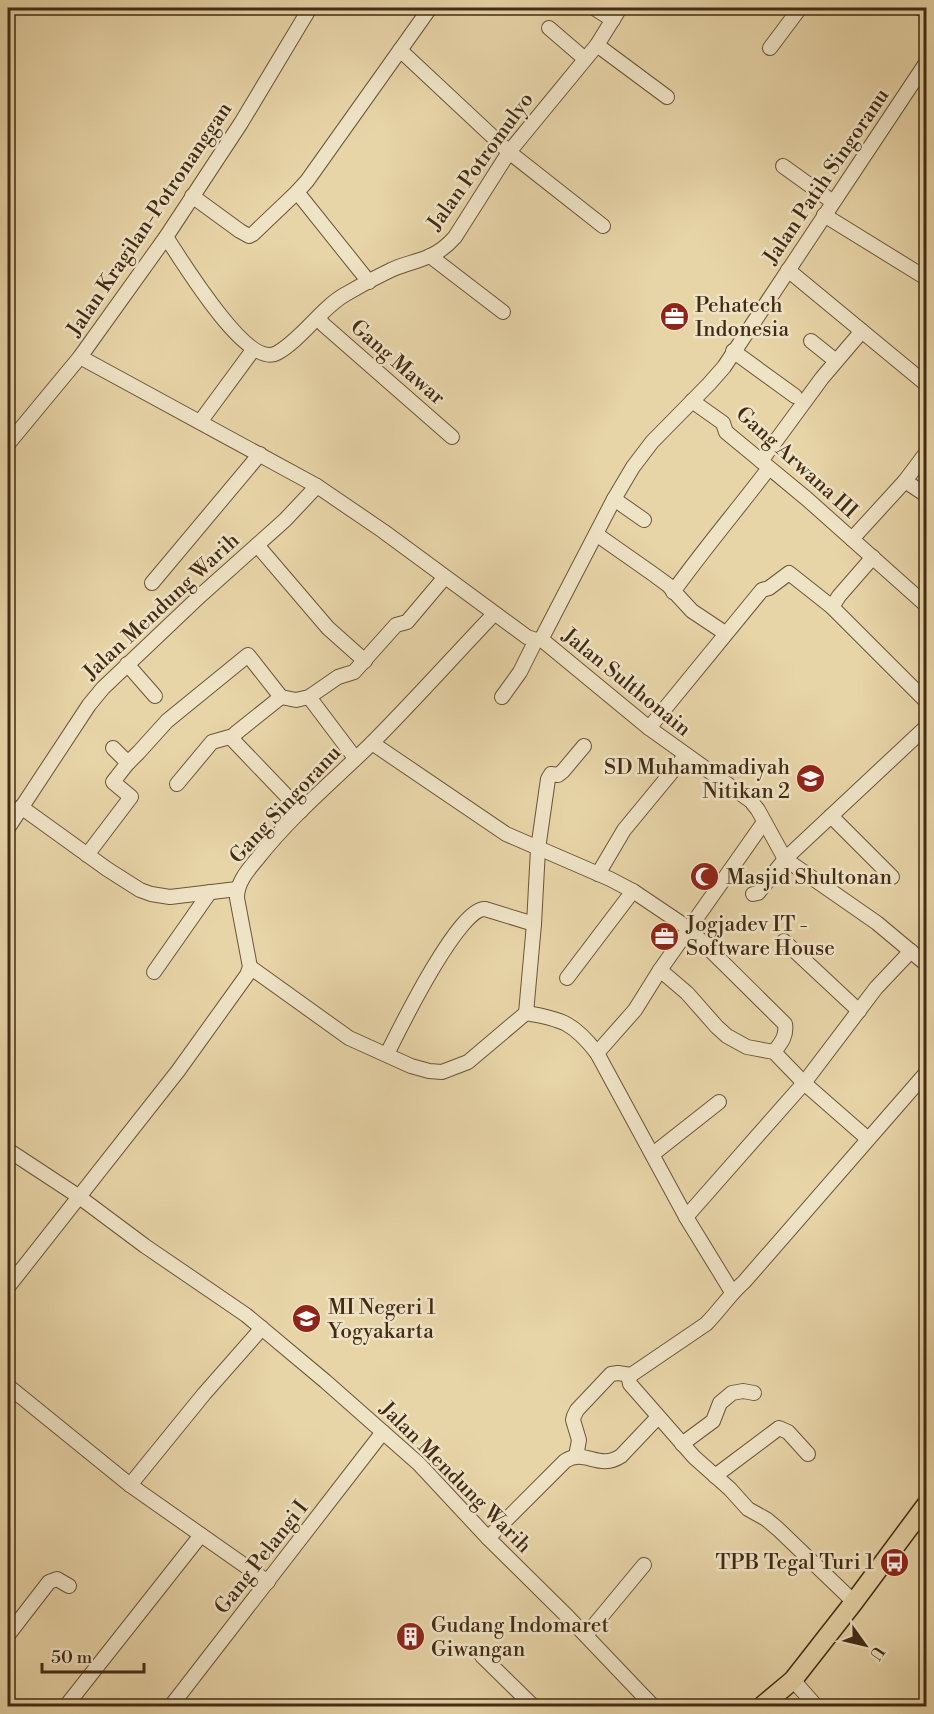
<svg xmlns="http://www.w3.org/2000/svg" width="934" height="1714" viewBox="0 0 934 1714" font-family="'Libre Bodoni',serif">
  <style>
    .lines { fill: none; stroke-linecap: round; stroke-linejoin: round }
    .minor-casing { stroke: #6b5539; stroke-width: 16 }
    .major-casing { stroke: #422b14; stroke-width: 21 }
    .minor { stroke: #efe3c6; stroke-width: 14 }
    .major { stroke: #e7d4a7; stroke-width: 18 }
    .labels { text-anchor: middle; stroke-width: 5; stroke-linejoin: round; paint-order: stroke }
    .street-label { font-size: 21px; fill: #422b14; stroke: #efe3c6 }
    .poi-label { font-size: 21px; fill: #422b14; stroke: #efe3c6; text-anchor: start }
  </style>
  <rect width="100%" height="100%" fill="#e7d4a7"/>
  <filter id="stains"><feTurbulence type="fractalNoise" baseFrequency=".00333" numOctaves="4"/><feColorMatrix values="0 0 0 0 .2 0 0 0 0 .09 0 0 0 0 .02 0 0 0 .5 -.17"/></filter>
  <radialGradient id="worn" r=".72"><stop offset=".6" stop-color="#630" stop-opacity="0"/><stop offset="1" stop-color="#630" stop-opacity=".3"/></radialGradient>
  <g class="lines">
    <defs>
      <g id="minor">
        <path d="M 594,8 L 613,20"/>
        <path d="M 919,8 L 926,10"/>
        <path d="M 549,28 L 585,59"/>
        <path d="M 597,45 L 667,97"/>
        <path d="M 770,48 L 800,8"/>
        <path d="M 400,50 L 509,152 L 603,226"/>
        <path d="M 783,166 L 833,202"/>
        <path d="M 297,192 L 369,282"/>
        <path d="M 192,196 L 240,231 L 249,236 L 253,234 L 297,192 L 307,181 L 430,8"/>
        <path d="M 824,215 L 926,278"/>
        <path d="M 166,237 C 181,259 247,370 277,353 C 302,339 322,307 346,294 C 361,285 376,277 391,270 C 403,264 417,262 430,256 C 439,252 448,245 455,237 L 509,152 L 597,45 L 620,8"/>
        <path d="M 430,256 L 503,312"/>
        <path d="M 788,270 L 926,384"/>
        <path d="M 318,318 L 324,325 L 452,437"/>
        <path d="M 811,341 L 836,361"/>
        <path d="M 733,351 L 795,396"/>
        <path d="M 80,357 L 317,486 L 383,531 L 527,637 L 536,640 L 541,639"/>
        <path d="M 692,401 L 723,423 L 726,432 L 807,499 L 926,605"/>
        <path d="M 200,422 L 253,350"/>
        <path d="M 8,444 L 80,357 L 166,237 L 241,123 L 310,8"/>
        <path d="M 761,461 L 822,378 L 862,331"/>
        <path d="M 905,481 L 926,495"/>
        <path d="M 614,499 L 644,520"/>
        <path d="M 596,534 L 653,574 L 668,585 L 692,611 L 725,633"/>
        <path d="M 852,539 L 905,481 L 926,453"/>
        <path d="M 257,545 L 328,628 L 365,661"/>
        <path d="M 873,557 L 839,596 L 832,607 L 926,701"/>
        <path d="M 152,583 L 260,454"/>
        <path d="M 673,592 C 704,549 737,510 769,468"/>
        <path d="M 541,639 L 544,634 L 614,499 L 633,467 L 652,442 L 709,384 L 724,367 L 926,63"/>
        <path d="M 541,639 L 649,728 L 751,801 L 758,810 L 785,859 L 926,727"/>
        <path d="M 127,664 L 155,696"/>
        <path d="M 281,697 L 296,700 L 309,697 L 338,677 L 354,672 L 396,625 L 407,622 L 445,577"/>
        <path d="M 309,697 L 355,758"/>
        <path d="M 502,697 L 520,672 L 536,640"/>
        <path d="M 649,728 L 762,590 L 769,588 L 789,573 L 832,607"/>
        <path d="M 372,743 L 506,834 L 610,879 L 633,891 L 688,928 L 785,1024 C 787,1036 781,1043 774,1052"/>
        <path d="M 113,748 L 128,763"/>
        <path d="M 177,784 L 212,742 L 233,736"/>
        <path d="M 21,807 L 107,869 L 140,890 L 151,894 L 170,897 L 237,889"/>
        <path d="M 831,816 L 892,877"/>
        <path d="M 8,828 L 89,705 L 103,688 L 201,595 L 285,520 L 317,486"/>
        <path d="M 87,855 L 131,797 L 113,782 L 127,764 L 139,752 L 167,721 L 248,655 L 281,697 L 236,733 L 232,739 L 301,811"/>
        <path d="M 598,874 L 624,830 L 685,756"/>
        <path d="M 753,894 L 758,893 L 785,859 L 877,923 L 926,964"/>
        <path d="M 784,941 L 859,1011"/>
        <path d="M 250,967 L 349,1038 L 411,1066 L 429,1071 L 442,1072 L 468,1062 L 526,1013 C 562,1019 574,1023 597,1053 L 686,1217 L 732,1292"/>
        <path d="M 660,970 L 764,822"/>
        <path d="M 154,972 L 210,892"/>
        <path d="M 567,978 L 633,891"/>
        <path d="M 526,1013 L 534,924 L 538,849 L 548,779 L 551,774 L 558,775 L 563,771 L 584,746"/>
        <path d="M 597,1053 L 635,1010 L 660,970 L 687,993 L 717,1027 L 727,1036 L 747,1047 L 774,1052 L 804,1083 L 868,1139"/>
        <path d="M 387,1054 C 399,1030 459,907 485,909 L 534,924"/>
        <path d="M 8,1150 L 78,1196 L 145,1246 L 246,1315 L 325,1381 L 419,1464 L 488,1538 L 568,1617 L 653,1706"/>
        <path d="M 653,1154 L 719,1102"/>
        <path d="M 686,1217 L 804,1083 L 876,988 L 911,951"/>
        <path d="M 8,1287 L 178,1071 L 247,975 L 250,967 L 237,898 C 237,882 248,870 258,858 C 291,816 333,781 371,744 C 413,702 453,657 494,614"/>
        <path d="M 8,1386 L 130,1485 L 268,1582"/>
        <path d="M 682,1444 L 713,1421 L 720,1403 L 732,1393 L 743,1391 L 754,1393"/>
        <path d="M 576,1456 L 579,1440 L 573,1420 L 574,1416 L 577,1410 L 611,1374 L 618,1373 L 631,1375"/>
        <path d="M 715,1476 L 779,1428 L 788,1432 L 808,1454"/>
        <path d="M 130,1485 L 204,1394 L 262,1328"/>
        <path d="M 488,1538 L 565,1461 C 586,1448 598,1471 621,1456 L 658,1417"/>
        <path d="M 854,1602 L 778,1529 L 766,1519 L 748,1509 L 730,1489 L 694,1457 L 630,1384 L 629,1379 L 631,1375 L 706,1324 C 720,1310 730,1294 744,1282 L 926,1073"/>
        <path d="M 8,1635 L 49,1582 L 57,1579 L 69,1586"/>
        <path d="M 586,1635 L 644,1565"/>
        <path d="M 482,1656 L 533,1706"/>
        <path d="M 793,1680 L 816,1706"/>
        <path d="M 66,1706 L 201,1535"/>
        <path d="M 171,1706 L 383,1432"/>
      </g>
      <path id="major" d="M 762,1706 L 793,1680 L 854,1602 L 926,1505"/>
    </defs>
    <!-- minor casing -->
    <use href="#minor" class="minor-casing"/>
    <!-- major casing -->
    <use href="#major" class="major-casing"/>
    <!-- minor -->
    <use href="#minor" class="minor"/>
    <!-- major -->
    <use href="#major" class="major"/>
  </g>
  <!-- icons -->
  <defs>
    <symbol id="office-disc" viewBox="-11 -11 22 22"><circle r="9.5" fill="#8f2418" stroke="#efe3c6"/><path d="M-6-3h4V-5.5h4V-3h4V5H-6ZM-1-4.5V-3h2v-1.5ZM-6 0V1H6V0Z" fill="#fff"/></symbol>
    <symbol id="school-disc" viewBox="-11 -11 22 22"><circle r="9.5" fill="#8f2418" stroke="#efe3c6"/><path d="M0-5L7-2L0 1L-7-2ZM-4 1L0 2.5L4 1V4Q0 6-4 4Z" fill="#fff"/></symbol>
    <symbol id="mosque-disc" viewBox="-11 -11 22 22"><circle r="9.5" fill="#8f2418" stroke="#efe3c6"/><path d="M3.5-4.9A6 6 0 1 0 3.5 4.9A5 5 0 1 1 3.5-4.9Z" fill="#fff"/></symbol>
    <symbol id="bus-disc" viewBox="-11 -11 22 22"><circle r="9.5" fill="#8f2418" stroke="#efe3c6"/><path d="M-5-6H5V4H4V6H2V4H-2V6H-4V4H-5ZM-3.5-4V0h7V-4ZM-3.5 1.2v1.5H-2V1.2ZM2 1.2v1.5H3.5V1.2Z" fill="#fff"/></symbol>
    <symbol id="building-disc" viewBox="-11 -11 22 22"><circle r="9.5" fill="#8f2418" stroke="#efe3c6"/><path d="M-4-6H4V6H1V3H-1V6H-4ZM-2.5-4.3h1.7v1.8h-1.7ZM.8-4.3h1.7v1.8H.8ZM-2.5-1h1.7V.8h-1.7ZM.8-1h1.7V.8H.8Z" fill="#fff"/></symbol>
  </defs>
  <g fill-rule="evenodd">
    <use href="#office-disc" x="658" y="300" width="33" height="33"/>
    <use href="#school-disc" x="794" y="762" width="33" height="33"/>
    <use href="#mosque-disc" x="688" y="860" width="33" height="33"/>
    <use href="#office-disc" x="648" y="920" width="33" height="33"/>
    <use href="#school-disc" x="290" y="1302" width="33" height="33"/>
    <use href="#bus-disc" x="878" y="1546" width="33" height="33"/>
    <use href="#building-disc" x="394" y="1620" width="33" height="33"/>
  </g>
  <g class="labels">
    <!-- street labels -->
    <g class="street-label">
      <text transform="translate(480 161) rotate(-54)" y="7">Jalan Potromulyo</text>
      <text transform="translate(826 176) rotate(-56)" y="7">Jalan Patih Singoranu</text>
      <text transform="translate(149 219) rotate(-56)" y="7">Jalan Kragilan-Potronanggan</text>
      <text transform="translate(398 362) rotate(41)" y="7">Gang Mawar</text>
      <text transform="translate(797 462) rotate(42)" y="7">Gang Arwana III</text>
      <text transform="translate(161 606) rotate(-43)" y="7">Jalan Mendung Warih</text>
      <text transform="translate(627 682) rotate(39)" y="7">Jalan Sulthonain</text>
      <text transform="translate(285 804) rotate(-47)" y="7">Gang Singoranu</text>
      <text transform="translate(456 1477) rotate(45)" y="7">Jalan Mendung Warih</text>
      <text transform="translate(261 1557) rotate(-52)" y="7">Gang Pelangi I</text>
    </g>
    <!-- poi labels -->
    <g class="poi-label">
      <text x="695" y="312">Pehatech<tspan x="695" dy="24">Indonesia</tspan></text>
      <text x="790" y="774" text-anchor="end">SD Muhammadiyah<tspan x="790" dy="24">Nitikan 2</tspan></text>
      <text x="726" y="884">Masjid Shultonan</text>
      <text x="686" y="931">Jogjadev IT -<tspan x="686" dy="24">Software House</tspan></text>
      <text x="328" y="1314">MI Negeri 1<tspan x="328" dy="24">Yogyakarta</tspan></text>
      <text x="874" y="1569" text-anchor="end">TPB Tegal Turi 1</text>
      <text x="431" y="1632">Gudang Indomaret<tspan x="431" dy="24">Giwangan</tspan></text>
    </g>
  </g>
  <!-- margin -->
  <rect width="934" height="1714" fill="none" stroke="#e7d4a7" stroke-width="30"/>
  <rect x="9" y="9" width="916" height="1696" fill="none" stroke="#422b14" stroke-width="3"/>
  <rect x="15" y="15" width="904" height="1684" fill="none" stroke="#422b14" stroke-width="1.5"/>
  <!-- north arrow -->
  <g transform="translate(865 1645) rotate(124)" stroke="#efe3c6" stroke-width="4.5" paint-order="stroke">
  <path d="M0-4.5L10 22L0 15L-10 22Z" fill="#422b14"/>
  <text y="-9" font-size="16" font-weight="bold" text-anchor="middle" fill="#422b14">U</text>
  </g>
  <!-- scale -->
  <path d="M42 1663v9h102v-9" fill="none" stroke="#422b14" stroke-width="3"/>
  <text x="51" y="1663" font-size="18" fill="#422b14" stroke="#efe3c6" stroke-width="4.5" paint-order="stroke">50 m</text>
  <rect width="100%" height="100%" filter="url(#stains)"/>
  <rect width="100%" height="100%" fill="url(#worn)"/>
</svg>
